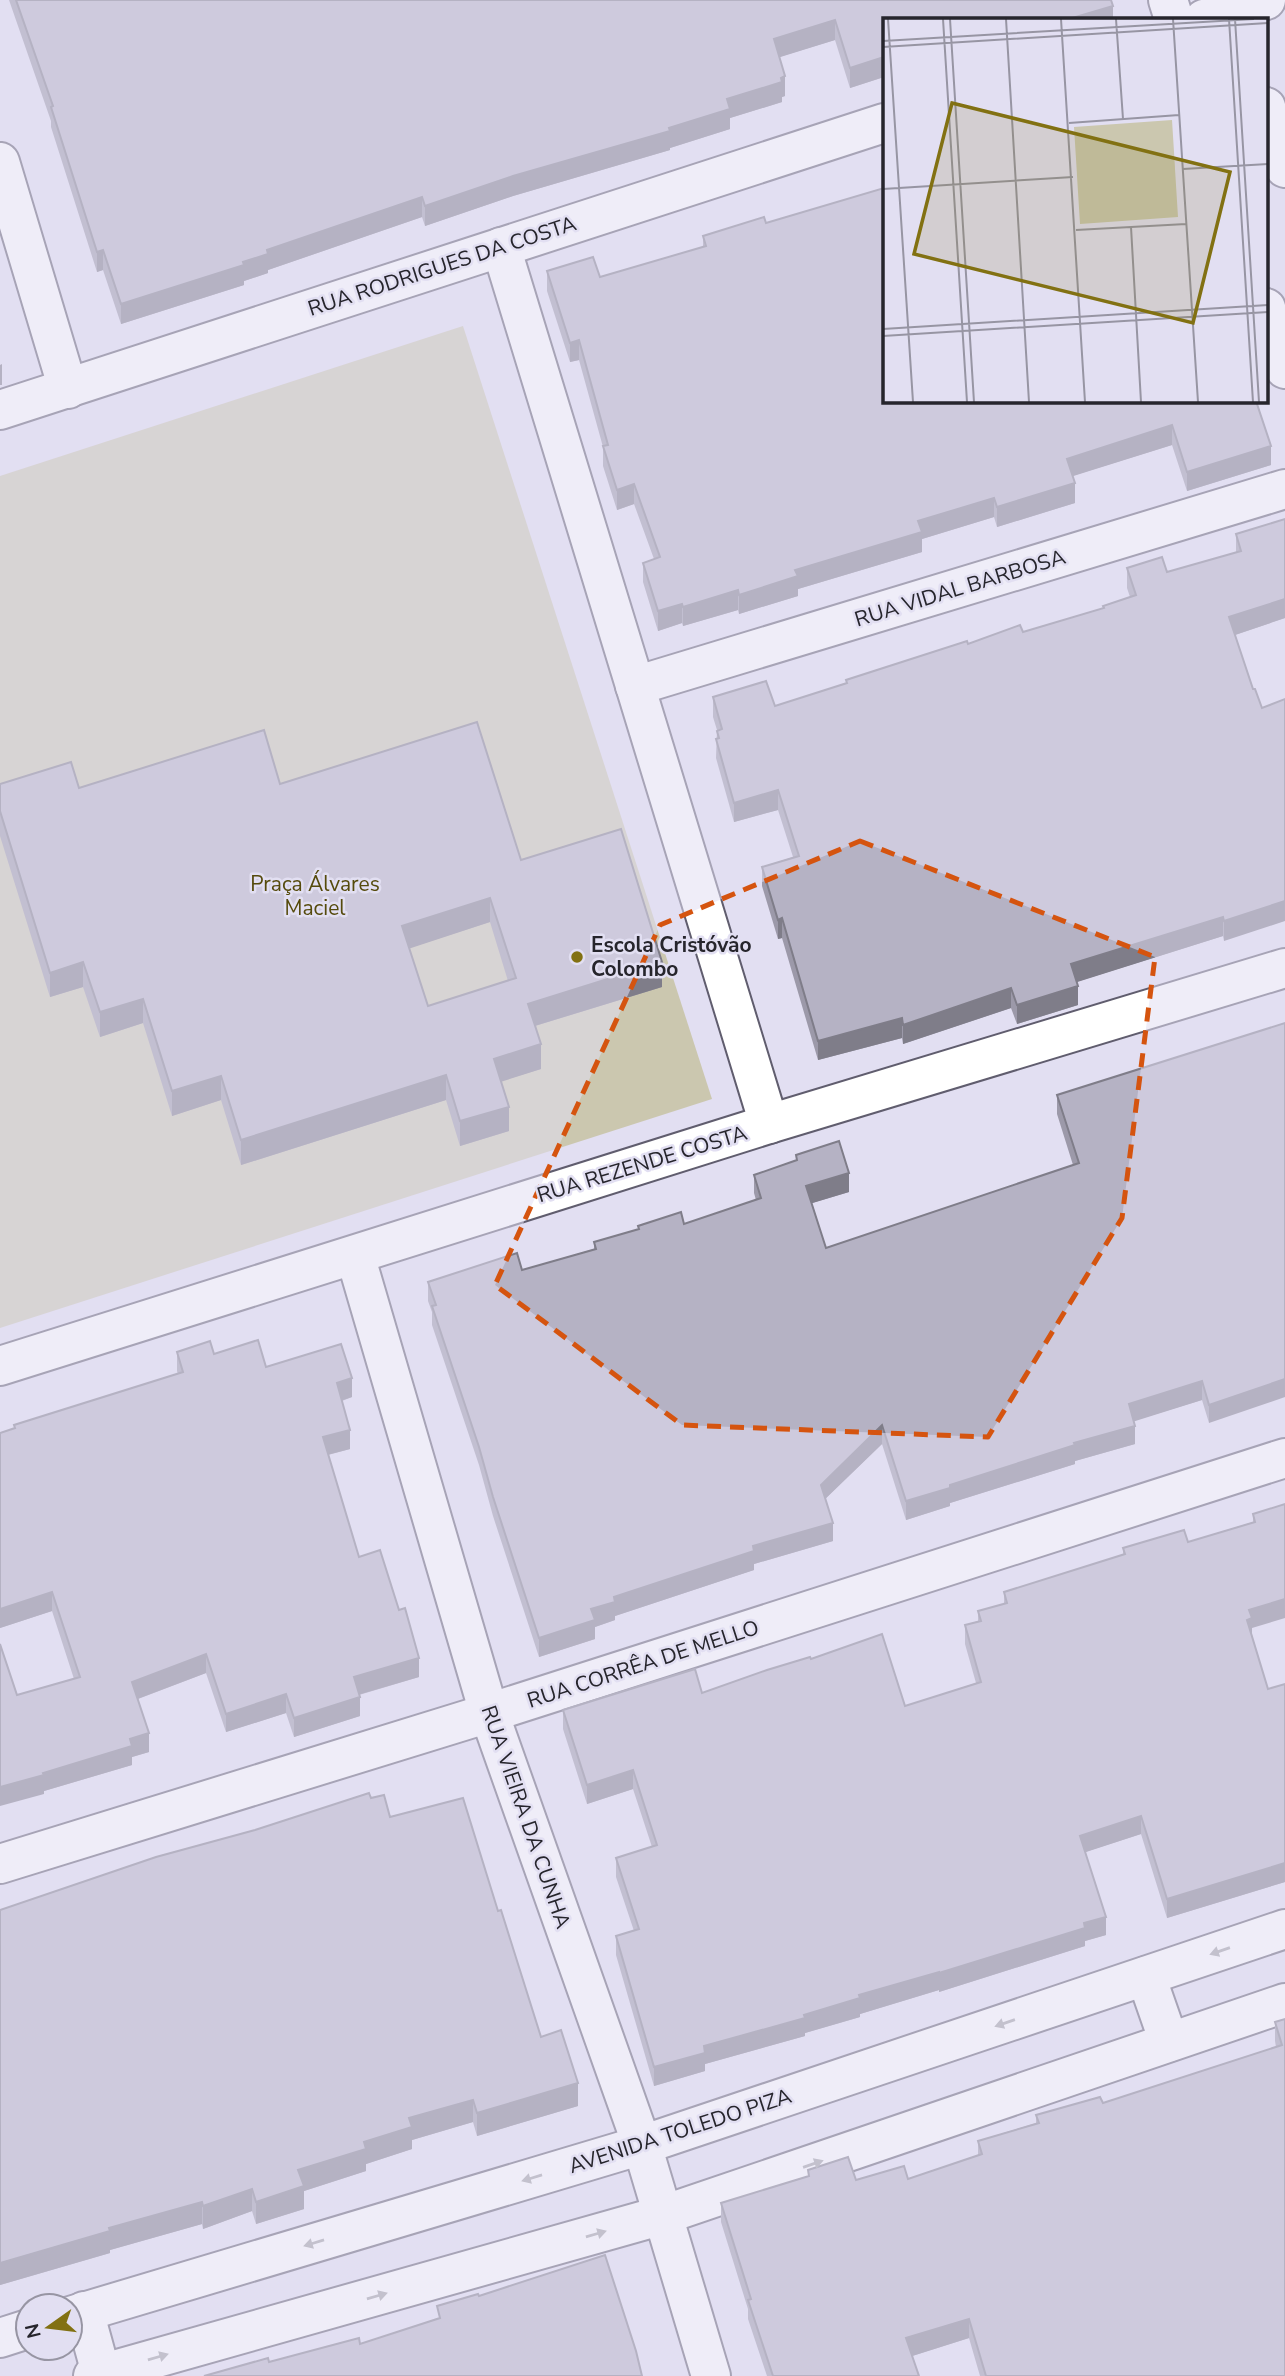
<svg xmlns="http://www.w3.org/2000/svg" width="1285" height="2376" viewBox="0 0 1285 2376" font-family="'Nunito Sans',sans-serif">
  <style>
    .green { fill: #cbc7af }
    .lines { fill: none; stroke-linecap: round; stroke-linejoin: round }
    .minor-casing { stroke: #605d6e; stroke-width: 42 }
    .tertiary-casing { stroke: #605d6e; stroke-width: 42 }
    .minor { stroke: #fff; stroke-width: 38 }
    .tertiary { stroke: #fff; stroke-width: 38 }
    .wall { fill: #9c99a9; fill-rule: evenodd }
    .shaded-wall { fill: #7f7d89 }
    .building { fill: #b5b2c4; stroke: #7f7d89; stroke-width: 2; fill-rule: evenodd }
    .oneway { fill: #9d9da0 }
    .marked { fill: none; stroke: #d5540f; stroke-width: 5; stroke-dasharray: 14 9; stroke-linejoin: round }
    .poi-dot { fill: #827112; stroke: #e2dff2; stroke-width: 2.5 }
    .labels { text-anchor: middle; stroke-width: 5; stroke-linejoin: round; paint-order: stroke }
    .street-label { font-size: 21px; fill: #26252c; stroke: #e2dff2 }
    .park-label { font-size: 21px; fill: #554a0c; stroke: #e2dff2 }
    .poi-label { font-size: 21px; font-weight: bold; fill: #26252c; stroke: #e2dff2; text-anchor: start }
    .inset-road { fill: none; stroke: #9795a3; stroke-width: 2 }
    .view { fill: #827112; fill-opacity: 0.15; stroke: #827112; stroke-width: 3.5 }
    .inset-edge { fill: none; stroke: #26252c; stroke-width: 3.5 }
  </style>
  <rect width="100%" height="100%" fill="#e2dff2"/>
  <!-- green -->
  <path class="green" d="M 463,326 L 712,1099 L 0,1328 L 0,476 Z"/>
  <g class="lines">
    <defs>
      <g id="minor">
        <path d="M 1204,19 L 1266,0"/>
        <path d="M 0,162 L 68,389"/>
        <path d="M 501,247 L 769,1124"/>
        <path d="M 0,410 L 884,123"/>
        <path d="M 635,686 L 1285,489"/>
        <path d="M 355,1255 L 489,1713 L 642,2145 L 711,2376"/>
        <path d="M 0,1366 L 769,1124 L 1285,968"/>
        <path d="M 0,1864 L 489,1713 L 1285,1458"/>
      </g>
      <g id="tertiary">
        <path d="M 1168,0 L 1174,19"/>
        <path d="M 1232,0 L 1238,19"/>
        <path d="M 1266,107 L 1285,168"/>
        <path d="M 1266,308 L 1285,369"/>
        <path d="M 1146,1976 L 1169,2042"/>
        <path d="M 84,2311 L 101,2373"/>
        <path d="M 70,2316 L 642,2145 L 1285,1929"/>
        <path d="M 0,2338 L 28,2329"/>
        <path d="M 93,2376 L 663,2215 L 1285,2003"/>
      </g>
    </defs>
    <!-- minor casing -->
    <use href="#minor" class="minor-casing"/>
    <!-- tertiary casing -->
    <use href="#tertiary" class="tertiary-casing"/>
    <!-- minor -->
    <use href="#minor" class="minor"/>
    <!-- tertiary -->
    <use href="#tertiary" class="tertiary"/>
  </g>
  <!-- wall -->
  <g class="wall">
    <path d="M 9,0 L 1111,0 L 1113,19 L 884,19 L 884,77 L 850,88 L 835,40 L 779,57 L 785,96 L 782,97 L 782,102 L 730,118 L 730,129 L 670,148 L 670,150 L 513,196 L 425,226 L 422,217 L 268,270 L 268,273 L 244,281 L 244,285 L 121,324 L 103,270 L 97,272 L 51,127 L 51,121 Z"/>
    <path d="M 766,223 L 884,401 L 1256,401 L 1271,465 L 1187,491 L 1172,445 L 1072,476 L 1075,503 L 997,527 L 994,517 L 922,539 L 922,552 L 798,589 L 798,596 L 739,614 L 738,610 L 683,626 L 682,623 L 658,631 L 643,582 L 643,563 L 654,559 L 634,504 L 617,510 L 603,466 L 603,447 L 579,360 L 570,362 L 547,291 L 547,271 L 600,277 L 703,247 L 703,236 Z"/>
    <path d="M 1285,519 L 1285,618 L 1235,635 L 1224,941 L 1223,936 L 1076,982 L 1078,1005 L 1017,1024 L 1011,1008 L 903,1044 L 902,1038 L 818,1060 L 782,938 L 778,939 L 762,886 L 762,867 L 793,857 L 778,810 L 734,822 L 716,758 L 717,730 L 713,717 L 713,697 L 775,706 L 846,684 L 846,680 L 968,644 L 1023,632 L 1103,608 L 1103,606 L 1130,597 L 1127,588 L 1127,568 L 1167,572 L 1236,553 L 1236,534 Z"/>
    <path d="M 0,784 L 79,788 L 280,784 L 521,860 L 662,987 L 535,1026 L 541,1069 L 501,1081 L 509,1131 L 460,1146 L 446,1100 L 241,1165 L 221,1100 L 172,1116 L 143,1023 L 100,1037 L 83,987 L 50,997 L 0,836 ZM 490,922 L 508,981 L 428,1006 L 409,948 Z"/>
    <path d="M 1285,1023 L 1209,1423 L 1202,1400 L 1133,1421 L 1135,1444 L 1075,1461 L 1075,1464 L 950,1503 L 950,1506 L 906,1520 L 882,1444 L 825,1499 L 833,1541 L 754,1564 L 754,1570 L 615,1616 L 615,1620 L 595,1627 L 595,1639 L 539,1657 L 493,1516 L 479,1465 L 432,1325 L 432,1312 L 428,1301 L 428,1282 L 522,1270 L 594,1249 L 594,1242 L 638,1229 L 638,1226 L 684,1224 L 756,1200 L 754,1193 L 754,1175 L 796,1160 L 796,1155 L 849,1192 L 812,1203 L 826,1248 L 1073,1165 L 1057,1114 L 1057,1095 Z"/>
    <path d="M 177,1352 L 214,1354 L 266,1367 L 352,1397 L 342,1401 L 350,1449 L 328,1455 L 359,1557 L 419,1677 L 359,1695 L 360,1716 L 294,1737 L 286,1713 L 226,1732 L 206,1673 L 138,1699 L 149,1752 L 132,1757 L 132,1765 L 44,1791 L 44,1794 L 17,1695 L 74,1679 L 52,1611 L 0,1628 L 0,1433 L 14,1428 L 14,1425 L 178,1374 L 177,1371 Z"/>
    <path d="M 1285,1504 L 1252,1628 L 1252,1635 L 1268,1689 L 1285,1684 L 1285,1882 L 1167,1918 L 1141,1834 L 1085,1852 L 1106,1935 L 1085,1941 L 1085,1946 L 939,1992 L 939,1990 L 860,2014 L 860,2017 L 805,2033 L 805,2036 L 705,2064 L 705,2071 L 654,2086 L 616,1955 L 616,1936 L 634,1931 L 616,1877 L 616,1858 L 652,1847 L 633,1789 L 587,1804 L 563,1729 L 563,1710 L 702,1693 L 811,1659 L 905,1706 L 976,1683 L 965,1644 L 965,1625 L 978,1621 L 978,1611 L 1004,1604 L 1004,1592 L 1123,1555 L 1123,1548 L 1188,1542 L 1253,1522 L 1253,1514 Z"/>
    <path d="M 371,1798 L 390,1817 L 498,1911 L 541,2037 L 578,2106 L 477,2136 L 473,2122 L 412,2140 L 412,2149 L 366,2164 L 366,2171 L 304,2191 L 304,2209 L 256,2224 L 252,2211 L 203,2229 L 202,2224 L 110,2250 L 110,2253 L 0,2285 L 0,1910 Z"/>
    <path d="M 1285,2019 L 1285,2376 L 980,2376 L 969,2338 L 912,2356 L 919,2376 L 767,2376 L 748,2319 L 748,2309 L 721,2222 L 721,2203 L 808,2176 L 808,2170 L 856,2180 L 908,2179 L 978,2155 L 978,2141 L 1036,2123 L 1036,2115 L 1103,2103 L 1276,2047 L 1275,2041 L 1275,2022 Z"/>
  </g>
  <!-- shaded-wall -->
  <g class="shaded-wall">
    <path d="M 1113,6 L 1113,19 L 1069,19 Z"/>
    <path d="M 835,20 L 835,40 L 774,59 L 774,39 Z"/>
    <path d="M 884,57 L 884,77 L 850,88 L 850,68 Z"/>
    <path d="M 785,76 L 785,96 L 782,97 L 782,102 L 730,118 L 730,129 L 670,148 L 670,150 L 513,196 L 425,226 L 425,206 L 513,176 L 669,128 L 727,99 Z"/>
    <path d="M 422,197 L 422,217 L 268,270 L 268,273 L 244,281 L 244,285 L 121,324 L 121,304 L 243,262 L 267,250 Z"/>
    <path d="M 103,250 L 103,270 L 97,272 L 97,252 Z"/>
    <path d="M 579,340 L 579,360 L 570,362 L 570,343 Z"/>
    <path d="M 2,364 L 2,385 L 0,385 L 0,365 Z"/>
    <path d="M 1172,425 L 1172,445 L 1067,478 L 1067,459 Z"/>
    <path d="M 1271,446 L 1271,465 L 1187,491 L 1187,472 Z"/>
    <path d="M 1075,483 L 1075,503 L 997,527 L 997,507 Z"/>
    <path d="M 634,484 L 634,504 L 617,510 L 617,490 Z"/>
    <path d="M 994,498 L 994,517 L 922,539 L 922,552 L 798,589 L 798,596 L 739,614 L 739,595 L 795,570 L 918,521 Z"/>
    <path d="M 738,590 L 738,610 L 683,626 L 683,607 Z"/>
    <path d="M 1285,599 L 1285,618 L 1229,637 L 1229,617 Z"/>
    <path d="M 682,604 L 682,623 L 658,631 L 658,611 Z"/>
    <path d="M 778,790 L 778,810 L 734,822 L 734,803 Z"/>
    <path d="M 490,898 L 490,922 L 402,951 L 402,926 Z"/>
    <path d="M 1285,901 L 1285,921 L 1224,941 L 1224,921 Z"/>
    <path d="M 1223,917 L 1223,936 L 1071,984 L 1071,964 Z"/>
    <path d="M 782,918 L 782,938 L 778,939 L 778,920 Z"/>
    <path d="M 83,962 L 83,987 L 50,997 L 50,973 Z"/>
    <path d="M 662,962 L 662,987 L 528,1028 L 528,1004 Z"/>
    <path d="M 1078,986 L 1078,1005 L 1017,1024 L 1017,1005 Z"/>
    <path d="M 1011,988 L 1011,1008 L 903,1044 L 903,1025 Z"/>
    <path d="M 143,999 L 143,1023 L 100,1037 L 100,1012 Z"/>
    <path d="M 902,1018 L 902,1038 L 818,1060 L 818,1041 Z"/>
    <path d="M 541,1044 L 541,1069 L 494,1084 L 494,1059 Z"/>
    <path d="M 446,1075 L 446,1100 L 241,1165 L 241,1140 Z"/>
    <path d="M 221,1076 L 221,1100 L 172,1116 L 172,1091 Z"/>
    <path d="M 509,1107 L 509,1131 L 460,1146 L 460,1121 Z"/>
    <path d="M 849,1173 L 849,1192 L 806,1205 L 806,1186 Z"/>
    <path d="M 352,1378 L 352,1397 L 337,1402 L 337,1383 Z"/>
    <path d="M 1285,1379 L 1285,1397 L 1209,1423 L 1209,1405 Z"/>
    <path d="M 1202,1381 L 1202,1400 L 1129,1423 L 1129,1404 Z"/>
    <path d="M 882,1425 L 882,1444 L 821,1503 L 821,1485 Z"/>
    <path d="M 1135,1426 L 1135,1444 L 1075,1461 L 1075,1464 L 950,1503 L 950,1506 L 906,1520 L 906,1501 L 950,1485 L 1074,1443 Z"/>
    <path d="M 350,1430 L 350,1449 L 323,1456 L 323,1437 Z"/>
    <path d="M 833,1523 L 833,1541 L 754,1564 L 754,1570 L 615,1616 L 615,1620 L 595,1627 L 595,1639 L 539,1657 L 539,1638 L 614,1597 L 753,1546 Z"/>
    <path d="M 52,1592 L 52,1611 L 0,1628 L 0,1609 Z"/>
    <path d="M 1285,1599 L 1285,1618 L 1252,1628 L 1252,1637 L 1247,1620 L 1249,1610 Z"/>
    <path d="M 206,1654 L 206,1673 L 132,1701 L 132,1682 Z"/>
    <path d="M 419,1658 L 419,1677 L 354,1696 L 354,1677 Z"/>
    <path d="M 286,1694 L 286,1713 L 226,1732 L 226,1714 Z"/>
    <path d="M 360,1697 L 360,1716 L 294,1737 L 294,1718 Z"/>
    <path d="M 149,1733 L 149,1752 L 132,1757 L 132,1765 L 44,1791 L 44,1794 L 0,1806 L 0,1787 L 43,1773 L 130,1739 Z"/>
    <path d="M 633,1770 L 633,1789 L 587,1804 L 587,1785 Z"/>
    <path d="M 1141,1816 L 1141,1834 L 1080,1854 L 1080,1836 Z"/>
    <path d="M 1285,1863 L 1285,1882 L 1167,1918 L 1167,1899 Z"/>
    <path d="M 1106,1917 L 1106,1935 L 1085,1941 L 1085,1946 L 939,1992 L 939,1973 L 1084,1923 Z"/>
    <path d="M 939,1972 L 939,1990 L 860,2014 L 860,2017 L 805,2033 L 805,2036 L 705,2064 L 705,2071 L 654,2086 L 654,2067 L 704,2046 L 804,2015 L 859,1995 Z"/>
    <path d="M 578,2083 L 578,2106 L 477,2136 L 477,2113 Z"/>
    <path d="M 473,2100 L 473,2122 L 412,2140 L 412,2149 L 366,2164 L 366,2171 L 304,2191 L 304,2209 L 256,2224 L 256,2202 L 298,2170 L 364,2142 L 409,2118 Z"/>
    <path d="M 252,2189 L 252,2211 L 203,2229 L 203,2206 Z"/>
    <path d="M 202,2202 L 202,2224 L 110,2250 L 110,2253 L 0,2285 L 0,2263 L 109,2228 Z"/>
    <path d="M 969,2319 L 969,2338 L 906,2358 L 906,2338 Z"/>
  </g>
  <!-- building -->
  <g class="building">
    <path d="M 16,0 L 1111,0 L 1113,6 L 1069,19 L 884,19 L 884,57 L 850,68 L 835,20 L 774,39 L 785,76 L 781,78 L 782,82 L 727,99 L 730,109 L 669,128 L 670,131 L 513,176 L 425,206 L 422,197 L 267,250 L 268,254 L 243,262 L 244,265 L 121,304 L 103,250 L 97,252 L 51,107 L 53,106 Z"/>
    <path d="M 884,188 L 884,401 L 1256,401 L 1271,446 L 1187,472 L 1172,425 L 1067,459 L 1075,483 L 997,507 L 994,498 L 918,521 L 922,532 L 795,570 L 798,576 L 739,595 L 738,590 L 683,607 L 682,604 L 658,611 L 643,563 L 660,557 L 634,484 L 617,490 L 603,446 L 608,445 L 579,340 L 570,343 L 547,271 L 593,257 L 600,277 L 706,246 L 703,236 L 764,217 L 766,223 Z"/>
    <path d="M 1285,519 L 1285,599 L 1229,617 L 1253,689 L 1255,689 L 1262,708 L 1285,699 L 1285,901 L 1224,921 L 1223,917 L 1071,964 L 1078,986 L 1017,1005 L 1011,988 L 903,1025 L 902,1018 L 818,1041 L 782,918 L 778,920 L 762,867 L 799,856 L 778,790 L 734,803 L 716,739 L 719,738 L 717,731 L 722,729 L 713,697 L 766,681 L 775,706 L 847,683 L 846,680 L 967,641 L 968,644 L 1020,625 L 1023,632 L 1104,608 L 1103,606 L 1136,595 L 1127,568 L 1162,557 L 1167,572 L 1241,551 L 1236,534 Z"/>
    <path d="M 477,722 L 521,860 L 621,829 L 662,962 L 528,1004 L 541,1044 L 494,1059 L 509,1107 L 460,1121 L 446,1075 L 241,1140 L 221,1076 L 172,1091 L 143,999 L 100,1012 L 83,962 L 50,973 L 0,811 L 0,784 L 71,762 L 79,788 L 264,730 L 280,784 ZM 490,898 L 516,978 L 428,1006 L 402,926 Z"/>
    <path d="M 1285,1023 L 1285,1379 L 1209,1405 L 1202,1381 L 1129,1404 L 1135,1426 L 1074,1443 L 1075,1445 L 950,1485 L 950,1488 L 906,1501 L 882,1425 L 821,1485 L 833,1523 L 753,1546 L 754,1551 L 614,1597 L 615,1602 L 591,1609 L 595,1620 L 539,1638 L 493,1497 L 479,1447 L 432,1306 L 436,1305 L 428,1282 L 517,1253 L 522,1270 L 596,1249 L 594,1242 L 639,1229 L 638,1226 L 681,1212 L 684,1224 L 761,1198 L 754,1175 L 797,1160 L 796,1155 L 839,1141 L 849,1173 L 806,1186 L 826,1248 L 1079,1163 L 1057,1095 Z"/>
    <path d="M 258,1340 L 266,1367 L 341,1344 L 352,1378 L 337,1383 L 350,1430 L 323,1437 L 359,1557 L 380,1550 L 399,1610 L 405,1608 L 419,1658 L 354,1677 L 360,1697 L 294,1718 L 286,1694 L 226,1714 L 206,1654 L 132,1682 L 149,1733 L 130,1739 L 132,1746 L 43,1773 L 44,1775 L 0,1787 L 0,1644 L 17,1695 L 80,1677 L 52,1592 L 0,1609 L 0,1433 L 15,1428 L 14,1425 L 183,1372 L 177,1352 L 210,1341 L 214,1354 Z"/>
    <path d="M 1285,1504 L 1285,1599 L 1249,1610 L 1252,1618 L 1247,1620 L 1268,1689 L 1285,1684 L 1285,1863 L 1167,1899 L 1141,1816 L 1080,1836 L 1106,1917 L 1084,1923 L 1085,1928 L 939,1973 L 939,1972 L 859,1995 L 860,1998 L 804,2015 L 805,2018 L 704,2046 L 705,2053 L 654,2067 L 616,1936 L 639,1929 L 616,1858 L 657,1845 L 633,1770 L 587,1785 L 563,1710 L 695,1669 L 702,1693 L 767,1670 L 810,1657 L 811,1659 L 882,1634 L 905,1706 L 981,1682 L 965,1625 L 981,1621 L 978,1611 L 1007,1603 L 1004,1592 L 1125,1554 L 1123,1548 L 1184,1530 L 1188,1542 L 1255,1522 L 1253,1514 Z"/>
    <path d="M 369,1793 L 371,1798 L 384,1795 L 390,1817 L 463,1798 L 498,1911 L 501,1910 L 541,2037 L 561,2030 L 578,2083 L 477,2113 L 473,2100 L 409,2118 L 412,2127 L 364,2142 L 366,2149 L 298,2170 L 304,2186 L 256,2202 L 252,2189 L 203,2206 L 202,2202 L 109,2228 L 110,2231 L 0,2263 L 0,1910 L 156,1857 L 255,1830 Z"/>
    <path d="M 1285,2019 L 1285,2376 L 986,2376 L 969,2319 L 906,2338 L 919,2376 L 773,2376 L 748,2300 L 751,2299 L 721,2203 L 809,2176 L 808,2170 L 848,2157 L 856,2180 L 904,2166 L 908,2179 L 982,2154 L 978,2141 L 1039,2123 L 1036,2115 L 1100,2097 L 1103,2103 L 1282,2045 L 1275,2022 Z"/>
    <path d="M 605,2255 L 636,2351 L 642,2376 L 204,2376 L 268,2358 L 269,2362 L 359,2338 L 360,2344 L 440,2318 L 437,2306 L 478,2294 L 479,2296 Z"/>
  </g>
  <!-- one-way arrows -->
  <defs><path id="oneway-solid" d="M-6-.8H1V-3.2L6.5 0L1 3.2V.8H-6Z" transform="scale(1.75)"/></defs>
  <g class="oneway">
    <use href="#oneway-solid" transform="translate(1220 1951) rotate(161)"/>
    <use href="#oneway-solid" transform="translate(1005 2023) rotate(161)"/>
    <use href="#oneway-solid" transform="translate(813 2164) rotate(-19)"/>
    <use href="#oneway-solid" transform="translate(532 2178) rotate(163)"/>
    <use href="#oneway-solid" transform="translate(596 2234) rotate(-16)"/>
    <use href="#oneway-solid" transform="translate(314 2243) rotate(163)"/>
    <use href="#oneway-solid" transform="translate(377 2296) rotate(-16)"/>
    <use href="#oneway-solid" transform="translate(158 2357) rotate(-16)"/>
  </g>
  <!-- marked area -->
  <path d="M0 0H1285V2376H0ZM 860,841 L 1155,957 L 1122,1218 L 988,1437 L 682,1425 L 495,1285 L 660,925 Z" fill="#e2dff2" fill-opacity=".55" fill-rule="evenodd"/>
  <path class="marked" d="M 860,841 L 1155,957 L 1122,1218 L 988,1437 L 682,1425 L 495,1285 L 660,925 Z"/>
  <!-- markers -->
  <circle class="poi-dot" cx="577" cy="957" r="7"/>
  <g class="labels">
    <!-- street labels -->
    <g class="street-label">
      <text transform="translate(442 266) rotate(-18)" y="7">RUA RODRIGUES DA COSTA</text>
      <text transform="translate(960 588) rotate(-17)" y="7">RUA VIDAL BARBOSA</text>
      <text transform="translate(642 1164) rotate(-17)" y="7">RUA REZENDE COSTA</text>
      <text transform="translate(643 1664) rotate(-18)" y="7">RUA CORRÊA DE MELLO</text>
      <text transform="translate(526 1817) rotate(71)" y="7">RUA VIEIRA DA CUNHA</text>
      <text transform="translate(680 2131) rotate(-18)" y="7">AVENIDA TOLEDO PIZA</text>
    </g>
    <!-- park labels -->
    <g class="park-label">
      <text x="315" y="891">Praça Álvares<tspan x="315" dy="24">Maciel</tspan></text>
    </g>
    <!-- poi labels -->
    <g class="poi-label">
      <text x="591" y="952">Escola Cristóvão<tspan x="591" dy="24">Colombo</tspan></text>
    </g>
  </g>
  <!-- overview -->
  <g transform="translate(883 18)">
    <rect width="385" height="385" fill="#e2dff2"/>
    <path d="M 289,102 L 295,199 L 197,206 L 191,109 Z" fill="#cbc7af"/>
    <path class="inset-road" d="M 5,1 L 30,384M 60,1 L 84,384M 67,1 L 91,384M 123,1 L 146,384M 178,1 L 202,384M 233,1 L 240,101M 290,1 L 315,384M 346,1 L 370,384M 352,1 L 376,384M 0,23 L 371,1M 0,29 L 385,5M 186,105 L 296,97M 300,151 L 385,146M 0,171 L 190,159M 248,209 L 258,384M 193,212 L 303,206M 0,311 L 385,287M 0,318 L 385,294"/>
    <path class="view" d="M 69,85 L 347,154 L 310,305 L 31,236 Z"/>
    <rect width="385" height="385" class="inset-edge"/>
  </g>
  <!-- north arrow -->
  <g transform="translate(49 2327) rotate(256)"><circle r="33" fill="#e2dff2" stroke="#9795a3" stroke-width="2"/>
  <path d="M0-5L12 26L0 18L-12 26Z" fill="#827112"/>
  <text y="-10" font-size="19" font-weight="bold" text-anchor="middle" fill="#26252c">N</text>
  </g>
</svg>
